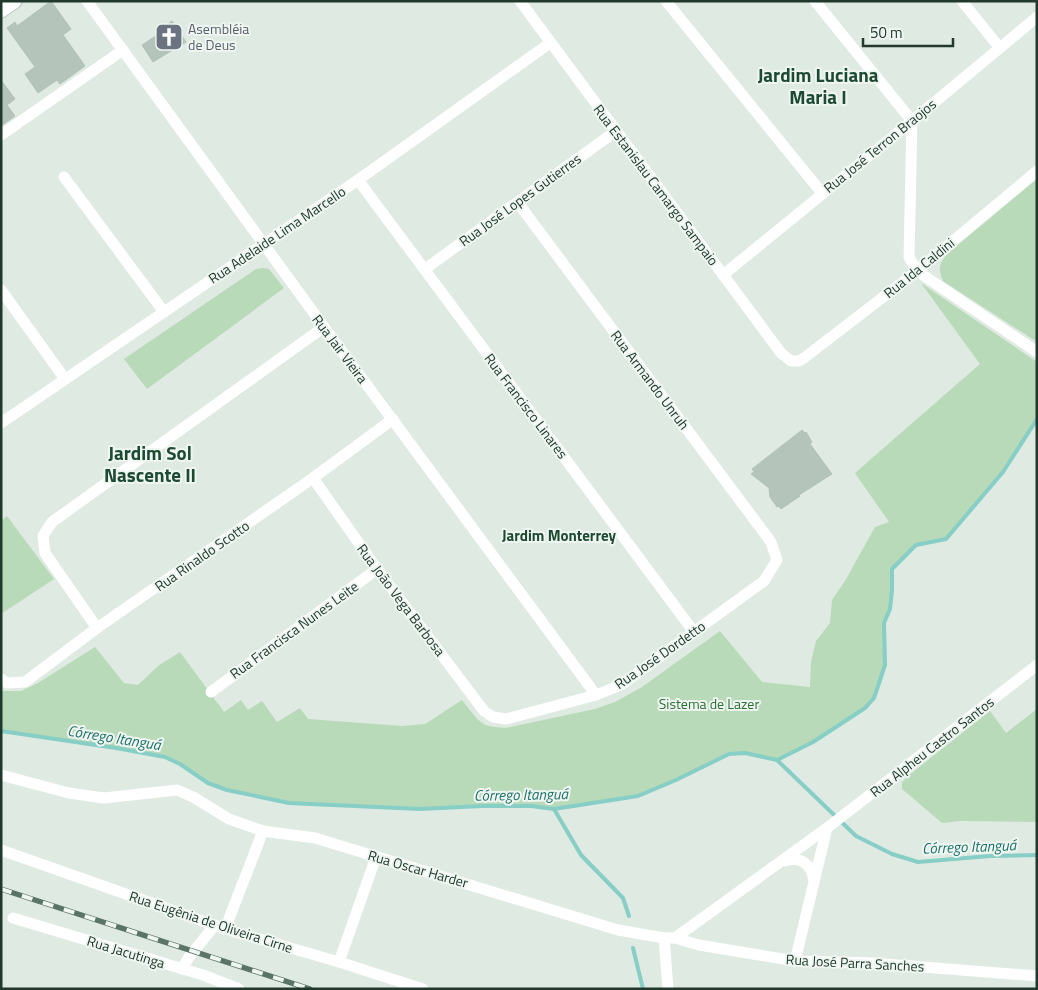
<svg xmlns="http://www.w3.org/2000/svg" width="1038" height="990" viewBox="0 0 1038 990" font-family="'Titillium Web',sans-serif">
  <style>
    .green { fill: #b8dab8 }
    .lines { fill: none; stroke-linecap: round; stroke-linejoin: round }
    .stream { stroke: #87cec6; stroke-width: 4 }
    .building { fill: #b4c4ba; stroke: #b1c3b7 }
    .secondary-casing { stroke: #b2c9bb; stroke-width: 17 }
    .street { stroke: #fff; stroke-width: 11 }
    .secondary { stroke: #fff; stroke-width: 15 }
    .rail-casing { stroke: #5a7567; stroke-width: 5.5 }
    .rail { stroke: #eff6f1; stroke-width: 4; stroke-dasharray: 11; stroke-linecap: butt }
    .labels { text-anchor: middle; stroke-width: 4; stroke-linejoin: round; paint-order: stroke }
    .worship-label { font-size: 14px; fill: #5b616d; stroke: #eff6f1; text-anchor: start }
    .street-label { font-size: 14px; fill: #20392c; stroke: #eff6f1 }
    .park-label { font-size: 14px; fill: #2c6e34; stroke: #eff6f1 }
    .neighbourhood-label { font-size: 15px; font-weight: bold; fill: #1d4a33; stroke: #eff6f1 }
    .water-label { font-size: 15px; font-style: italic; fill: #1d726a; stroke: #eff6f1 }
    .district-label { font-size: 19px; font-weight: bold; fill: #1d4a33; stroke: #eff6f1 }
  </style>
  <rect width="100%" height="100%" fill="#dfeae2"/>
  <!-- green -->
  <g class="green">
    <path d="M 1037,179 L 1037,342 L 943,281 C 938,269 939,264 947,254 Z"/>
    <path d="M 263,268 L 269,269 L 284,288 L 147,389 L 124,359 L 256,269 Z"/>
    <path d="M 921,283 L 1037,362 L 1037,419 L 1003,472 L 946,539 L 916,545 L 892,569 L 892,590 L 890,609 L 884,623 L 885,665 L 874,698 L 864,709 L 813,742 L 777,760 L 745,753 L 729,754 L 676,780 L 638,796 L 554,809 L 531,806 L 482,806 L 420,809 L 288,803 L 227,790 L 208,783 L 180,764 L 165,757 L 116,748 L 1,731 L 1,691 L 21,691 L 38,683 L 95,647 L 124,683 L 138,685 L 158,666 L 180,652 L 224,712 L 241,700 L 248,710 L 262,701 L 277,722 L 300,708 L 308,719 L 402,726 L 425,724 L 462,700 L 477,719 L 485,725 L 494,727 L 506,728 L 595,709 L 615,702 L 642,687 L 720,631 L 762,682 L 810,687 L 811,662 L 816,641 L 830,623 L 832,600 L 845,581 L 875,527 L 889,522 L 855,473 L 980,364 Z"/>
    <path d="M 7,516 L 54,579 L 1,614 L 1,521 Z"/>
    <path d="M 1037,709 L 1037,822 L 960,821 L 942,823 L 902,789 L 902,782 L 908,776 L 990,711 L 1006,733 Z"/>
  </g>
  <g class="lines">
    <!-- stream -->
    <g class="stream">
      <path d="M 1,731 L 116,748 L 165,757 L 180,764 L 208,783 L 227,790 L 289,803 L 420,809 L 482,806 L 531,806 L 554,809 L 638,796 L 676,780 L 729,754 L 745,753 L 777,760 L 856,836 L 892,854 L 918,862 L 990,856 L 1037,855"/>
      <path d="M 777,760 L 813,742 L 865,708 L 874,698 L 885,665 L 884,623 L 890,609 L 892,590 L 892,569 L 916,545 L 946,539 L 1003,472 L 1037,419"/>
      <path d="M 554,809 L 581,855 L 623,898 L 629,916"/>
      <path d="M 633,948 L 643,989"/>
    </g>
  </g>
  <!-- building -->
  <g class="building">
    <path d="M 51,1 L 71,29 L 63,35 L 85,66 L 60,84 L 57,80 L 38,93 L 25,74 L 35,67 L 7,28 L 15,22 L 17,26 Z"/>
    <path d="M 172,21 L 186,42 L 153,62 L 142,45 L 162,32 L 161,29 Z"/>
    <path d="M 1,80 L 15,99 L 7,105 L 15,116 L 1,126 Z"/>
    <path d="M 802,430 L 805,433 L 806,432 L 812,442 L 810,444 L 832,474 L 799,495 L 800,496 L 781,509 L 779,506 L 777,507 L 770,497 L 769,488 L 751,474 L 754,472 L 752,469 Z"/>
  </g>
  <g class="lines">
    <defs>
      <path id="secondary" d="M 1,10 L 14,1"/>
    </defs>
    <!-- secondary casing -->
    <use href="#secondary" class="secondary-casing"/>
    <!-- street -->
    <g class="street">
      <path d="M 87,1 L 324,327 L 596,695"/>
      <path d="M 520,1 L 781,353 L 791,361 L 799,361 L 804,358 L 917,271 L 1037,171"/>
      <path d="M 666,1 L 822,193"/>
      <path d="M 815,1 L 912,121 L 909,257 L 917,271 L 1037,352"/>
      <path d="M 962,1 L 999,47"/>
      <path d="M 1,135 L 123,50"/>
      <path d="M 64,177 L 164,312"/>
      <path d="M 358,180 L 694,632"/>
      <path d="M 425,269 L 616,131"/>
      <path d="M 723,275 L 912,121 L 1037,17"/>
      <path d="M 1,290 L 65,379"/>
      <path d="M 1,423 L 358,180 L 550,43"/>
      <path d="M 313,478 L 377,569 L 484,711 L 493,717 L 506,719 L 596,695 L 621,685 L 764,581 L 777,560 L 771,542 L 518,203"/>
      <path d="M 97,628 L 45,553 L 43,536 L 52,522 L 324,327"/>
      <path d="M 1,679 L 7,683 L 25,682 L 97,628 L 313,478 L 393,419"/>
      <path d="M 211,692 L 377,569"/>
      <path d="M 1,775 L 69,793 L 104,798 L 177,790 L 193,797 L 229,819 L 263,831"/>
      <path d="M 1,850 L 225,929 L 339,962 L 423,989"/>
      <path d="M 785,861 C 801,856 811,864 814,880"/>
      <path d="M 13,918 L 203,975 L 239,989"/>
      <path d="M 225,929 L 263,831 L 315,838 L 618,930 L 664,938 L 675,938 L 699,945 L 795,961 L 872,963 L 1037,976"/>
      <path d="M 664,938 L 668,989"/>
      <path d="M 675,938 L 827,828 L 1037,665"/>
      <path d="M 795,961 L 827,828"/>
      <path d="M 339,962 L 376,857"/>
      <path d="M 182,969 L 189,957 L 215,925"/>
    </g>
    <!-- secondary -->
    <use href="#secondary" class="secondary"/>
    <defs>
      <path id="rail" d="M 1,889 L 310,989"/>
    </defs>
    <!-- rail casing -->
    <use href="#rail" class="rail-casing"/>
    <!-- rail -->
    <use href="#rail" class="rail"/>
  </g>
  <!-- icons -->
  <defs>
    <symbol id="church-square" viewBox="-11 -11 22 22"><rect x="-9" y="-9" width="18" height="18" rx="4" fill="#6b7280" stroke="#eff6f1"/><path d="M-1.2-6h2.4v3.5h3.3v2.4h-3.3V6h-2.4V-.1h-3.3v-2.4h3.3Z" fill="#fff"/></symbol>
  </defs>
  <g fill-rule="evenodd">
    <use href="#church-square" x="153" y="21" width="32" height="32"/>
  </g>
  <g class="labels">
    <!-- worship labels -->
    <g class="worship-label">
      <text x="188" y="34">Asembléia<tspan x="188" dy="16">de Deus</tspan></text>
    </g>
    <!-- street labels -->
    <g class="street-label">
      <text transform="translate(880 146) rotate(-39)" y="5">Rua José Terron Braojos</text>
      <text transform="translate(656 185) rotate(53)" y="5">Rua Estanislau Camargo Sampaio</text>
      <text transform="translate(520 200) rotate(-36)" y="5">Rua José Lopes Gutierres</text>
      <text transform="translate(277 235) rotate(-34)" y="5">Rua Adelaide Lima Marcello</text>
      <text transform="translate(919 268) rotate(-39)" y="5">Rua Ida Caldini</text>
      <text transform="translate(340 349) rotate(53)" y="5">Rua Jair Vieira</text>
      <text transform="translate(650 380) rotate(53)" y="5">Rua Armando Unruh</text>
      <text transform="translate(526 406) rotate(53)" y="5">Rua Francisco Linares</text>
      <text transform="translate(202 556) rotate(-35)" y="5">Rua Rinaldo Scotto</text>
      <text transform="translate(401 600) rotate(53)" y="5">Rua João Vega Barbosa</text>
      <text transform="translate(294 630) rotate(-36)" y="5">Rua Francisca Nunes Leite</text>
      <text transform="translate(660 655) rotate(-35)" y="5">Rua José Dordetto</text>
      <text transform="translate(932 747) rotate(-38)" y="5">Rua Alpheu Castro Santos</text>
      <text transform="translate(418 869) rotate(16)" y="5">Rua Oscar Harder</text>
      <text transform="translate(211 922) rotate(18)" y="5">Rua Eugênia de Oliveira Cirne</text>
      <text transform="translate(126 952) rotate(17)" y="5">Rua Jacutinga</text>
      <text transform="translate(855 963) rotate(3)" y="5">Rua José Parra Sanches</text>
    </g>
    <!-- park labels -->
    <g class="park-label">
      <text x="709" y="709">Sistema de Lazer</text>
    </g>
    <!-- neighbourhood labels -->
    <g class="neighbourhood-label">
      <text x="559" y="541">Jardim Monterrey</text>
    </g>
    <!-- water labels -->
    <g class="water-label">
      <text transform="translate(114 738) rotate(9)" y="5">Córrego Itanguá</text>
      <text transform="translate(521 795) rotate(-1)" y="5">Córrego Itanguá</text>
      <text transform="translate(969 847) rotate(-2)" y="5">Córrego Itanguá</text>
    </g>
    <!-- district labels -->
    <g class="district-label">
      <text x="818" y="82">Jardim Luciana<tspan x="818" dy="22">Maria I</tspan></text>
      <text x="150" y="460">Jardim Sol<tspan x="150" dy="22">Nascente II</tspan></text>
    </g>
  </g>
  <!-- border -->
  <rect width="1038" height="990" fill="none" stroke="#20392c" stroke-width="5"/>
  <!-- scale -->
  <path d="M863 38v8h90v-8" fill="none" stroke="#20392c" stroke-width="2.5"/>
  <text x="870" y="38" font-size="15" fill="#20392c" stroke="#eff6f1" stroke-width="4" paint-order="stroke">50 m</text>
</svg>
